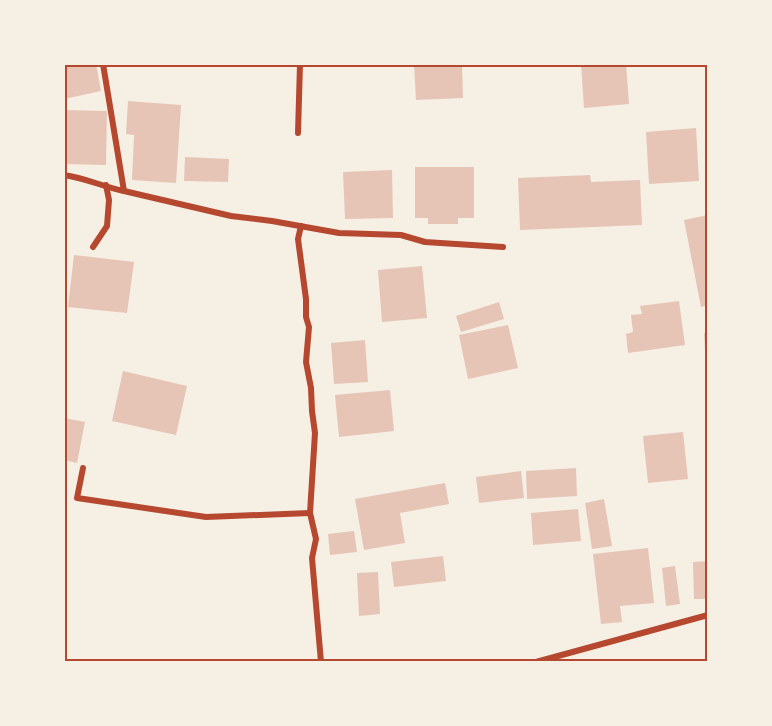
<svg xmlns="http://www.w3.org/2000/svg" width="772" height="726" viewBox="0 0 772 726" font-family="'DM Sans',sans-serif">
  <style>
    .building { fill: #e6c5b7 }
    .lines { fill: none; stroke-linecap: round; stroke-linejoin: round }
    .minor { stroke: #b5482f; stroke-width: 6 }
    .neatline { fill: none; stroke: #b5482f; stroke-width: 2 }
  </style>
  <rect width="100%" height="100%" fill="#f6efe4"/>
  <!-- building -->
  <g class="building">
    <path d="M 64,64 L 96,64 L 101,91 L 64,99 Z"/>
    <path d="M 414,64 L 462,64 L 463,98 L 416,100 Z"/>
    <path d="M 581,64 L 626,64 L 629,104 L 584,108 Z"/>
    <path d="M 128,101 L 181,105 L 176,183 L 132,180 L 134,135 L 126,134 Z"/>
    <path d="M 64,110 L 107,111 L 106,165 L 64,164 Z"/>
    <path d="M 696,128 L 699,181 L 649,184 L 646,132 Z"/>
    <path d="M 185,157 L 229,159 L 228,182 L 184,181 Z"/>
    <path d="M 415,167 L 474,167 L 474,218 L 458,218 L 458,224 L 428,224 L 428,218 L 415,218 Z"/>
    <path d="M 392,170 L 393,218 L 345,219 L 343,172 Z"/>
    <path d="M 590,175 L 591,182 L 640,180 L 642,225 L 520,230 L 518,178 Z"/>
    <path d="M 708,215 L 708,305 L 701,307 L 684,220 Z"/>
    <path d="M 74,255 L 134,262 L 127,313 L 68,307 Z"/>
    <path d="M 422,266 L 427,318 L 382,322 L 378,270 Z"/>
    <path d="M 679,301 L 685,345 L 628,353 L 626,334 L 633,332 L 631,315 L 642,314 L 640,306 Z"/>
    <path d="M 499,302 L 504,319 L 461,332 L 456,316 Z"/>
    <path d="M 508,325 L 518,368 L 468,379 L 459,335 Z"/>
    <path d="M 704,333 L 708,333 L 708,365 L 706,365 Z"/>
    <path d="M 365,340 L 368,382 L 334,384 L 331,343 Z"/>
    <path d="M 123,371 L 187,386 L 176,435 L 112,421 Z"/>
    <path d="M 390,390 L 394,431 L 339,437 L 335,395 Z"/>
    <path d="M 64,418 L 85,422 L 77,463 L 64,460 Z"/>
    <path d="M 683,432 L 688,479 L 648,483 L 643,436 Z"/>
    <path d="M 576,468 L 577,496 L 527,499 L 526,471 Z"/>
    <path d="M 521,471 L 524,498 L 479,503 L 476,477 Z"/>
    <path d="M 445,483 L 449,504 L 400,513 L 405,543 L 364,550 L 355,499 Z"/>
    <path d="M 604,499 L 612,546 L 592,549 L 585,503 Z"/>
    <path d="M 578,509 L 581,541 L 533,545 L 531,513 Z"/>
    <path d="M 354,531 L 357,552 L 330,555 L 328,534 Z"/>
    <path d="M 648,548 L 654,603 L 620,606 L 622,622 L 601,624 L 593,554 Z"/>
    <path d="M 443,556 L 446,581 L 394,587 L 391,562 Z"/>
    <path d="M 708,561 L 708,599 L 694,599 L 693,562 Z"/>
    <path d="M 675,566 L 680,604 L 666,606 L 662,568 Z"/>
    <path d="M 378,572 L 380,614 L 359,616 L 357,573 Z"/>
  </g>
  <g class="lines">
    <!-- minor -->
    <g class="minor">
      <path d="M 298,133 L 300,64"/>
      <path d="M 64,175 C 86,178 103,187 124,191 L 103,64"/>
      <path d="M 124,191 L 231,216 L 272,221 L 339,233 L 401,235 L 425,242 L 503,247"/>
      <path d="M 301,226 L 298,239 L 306,299 L 306,317 L 309,327 L 306,362 L 311,388 L 312,411 L 315,433 L 310,513 L 316,539 L 312,558 L 321,662"/>
      <path d="M 93,247 L 107,226 L 109,200 L 106,185"/>
      <path d="M 83,468 L 77,498 L 206,517 L 310,513"/>
      <path d="M 536,662 L 708,615"/>
    </g>
  </g>
  <!-- border -->
  <rect width="772" height="726" fill="none" stroke="#f6efe4" stroke-width="132"/>
  <rect x="66" y="66" width="640" height="594" class="neatline"/>
</svg>
